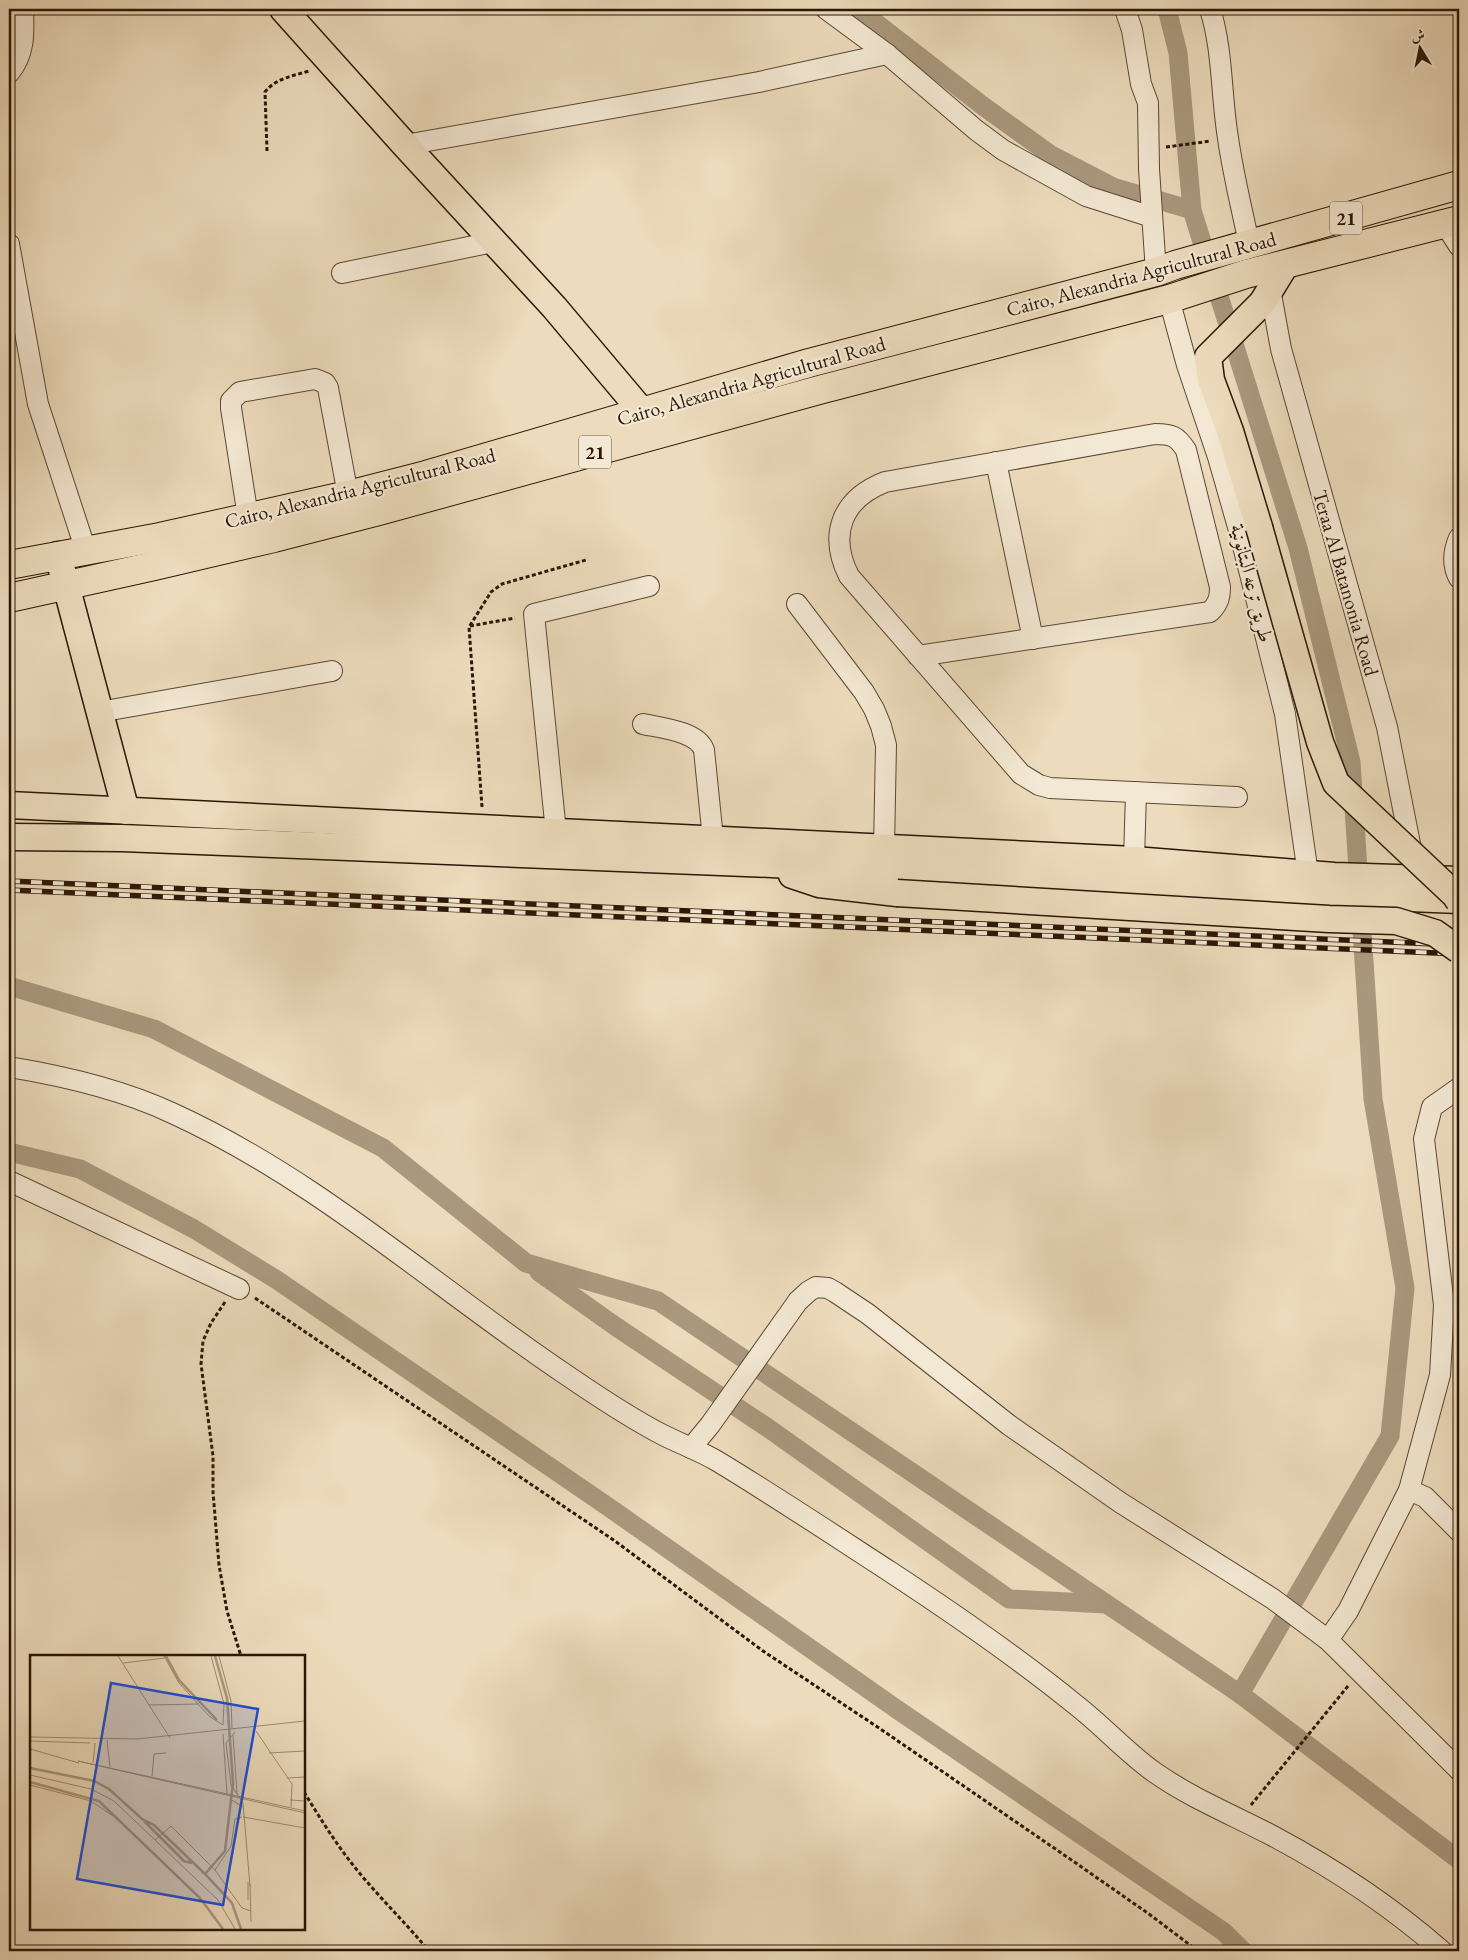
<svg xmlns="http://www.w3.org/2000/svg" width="1468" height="1960" viewBox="0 0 1468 1960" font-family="'EB Garamond',Amiri,serif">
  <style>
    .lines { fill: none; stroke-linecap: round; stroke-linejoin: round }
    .canal { stroke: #aa987e; stroke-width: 19 }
    .minor-casing { stroke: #5b4734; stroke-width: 22 }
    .major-casing { stroke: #2b1606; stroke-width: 29 }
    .highway-casing { stroke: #2b1606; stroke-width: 30 }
    .path { stroke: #2b1606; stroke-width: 3; stroke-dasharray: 4 2.5; stroke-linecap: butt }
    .minor { stroke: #f3e8d3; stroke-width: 20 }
    .major { stroke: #ecdbbc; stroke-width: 26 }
    .highway { stroke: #ecdbbc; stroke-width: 28 }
    .rail-casing { stroke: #2b1606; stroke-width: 5.5 }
    .rail { stroke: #f3e8d3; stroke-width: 4; stroke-dasharray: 11; stroke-linecap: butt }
    .major-bridge-casing { stroke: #2b1606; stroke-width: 29; stroke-linecap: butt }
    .major-bridge { stroke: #ecdbbc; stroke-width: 26 }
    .labels { text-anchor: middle; stroke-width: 4.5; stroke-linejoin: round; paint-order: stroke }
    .shield { fill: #f3e8d3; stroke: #675544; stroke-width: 1 }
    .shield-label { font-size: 19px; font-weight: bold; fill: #2b1606 }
    .street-label { font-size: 20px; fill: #2b1606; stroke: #f3e8d3 }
    .inset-river { fill: none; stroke: #aa987e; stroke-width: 2.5 }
    .inset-road { fill: none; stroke: #9f8c73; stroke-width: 1 }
    .view { fill: #1d4ed8; fill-opacity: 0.15; stroke: #1d4ed8; stroke-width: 2.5 }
    .inset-edge { fill: none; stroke: #2b1606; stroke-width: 2.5 }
  </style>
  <rect width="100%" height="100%" fill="#ecdbbc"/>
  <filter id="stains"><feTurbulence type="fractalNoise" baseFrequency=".004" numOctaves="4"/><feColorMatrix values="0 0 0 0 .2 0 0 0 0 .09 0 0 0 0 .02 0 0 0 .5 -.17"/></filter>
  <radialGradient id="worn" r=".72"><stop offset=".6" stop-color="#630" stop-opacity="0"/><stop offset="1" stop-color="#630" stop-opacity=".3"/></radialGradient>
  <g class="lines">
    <!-- canal -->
    <g class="canal">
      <path d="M 858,9 L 983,106 L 1051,155 L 1113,187 L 1192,210"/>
      <path d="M 1167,9 L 1178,53 L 1192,210 L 1298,548 L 1351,762 L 1373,1099 L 1405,1288 L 1390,1436 L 1240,1694"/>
      <path d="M 9,986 L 154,1029 L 383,1148 L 526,1263 L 658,1301 L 1240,1694 L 1459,1860"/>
      <path d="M 9,1152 L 80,1169 L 194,1229 L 277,1280 L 607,1506 L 895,1708 L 1224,1932 L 1243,1951"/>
      <path d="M 539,1272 L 615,1326 L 768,1428 L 1009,1599 L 1106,1604"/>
    </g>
    <defs>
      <g id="minor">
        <path d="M 826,9 L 887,54 L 976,130 L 1003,150 L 1086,196 L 1152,217"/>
        <path d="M 1125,9 L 1132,30 L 1141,84 L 1148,103 L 1149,169 L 1156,272"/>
        <path d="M 1210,9 C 1223,50 1221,96 1228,138 C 1233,174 1242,209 1249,244"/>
        <path d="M 9,73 C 25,54 24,33 23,9"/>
        <path d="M 405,145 L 759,82 L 887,54"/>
        <path d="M 1445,224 L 1459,246"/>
        <path d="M 9,244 L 38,404 L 86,551"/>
        <path d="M 342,273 L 493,242"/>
        <path d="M 1270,289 L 1281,349 L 1387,727 L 1413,859"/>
        <path d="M 1169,299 L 1187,365 L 1218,457 L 1240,534 L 1285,714 L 1308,874"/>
        <path d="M 996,462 L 1033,639"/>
        <path d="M 248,517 L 231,408 L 231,401 L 240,392 L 315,379 L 325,383 L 328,388 L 348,495"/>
        <path d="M 1459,538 C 1453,552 1452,565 1459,578"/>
        <path d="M 797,604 L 864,692 L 874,709 L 881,726 L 886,745 L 884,848"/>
        <path d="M 918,656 L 1210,612 C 1218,604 1220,598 1220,587 L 1186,450 C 1177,436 1172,434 1155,434 L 885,482 C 842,499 828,534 849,576 L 1021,774 L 1039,785 L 1050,788 L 1237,797"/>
        <path d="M 99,712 L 332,671"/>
        <path d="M 643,724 C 661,728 697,731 704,750 L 713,839"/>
        <path d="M 556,832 L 534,614 L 649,586"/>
        <path d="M 1134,860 L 1136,792"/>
        <path d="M 9,1067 C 64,1076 121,1089 172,1113 C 315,1178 433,1285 562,1372 C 594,1394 628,1417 663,1435 C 681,1444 700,1451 717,1461 C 775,1496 832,1534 889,1571 C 953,1613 1017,1657 1076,1705 C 1103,1726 1126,1752 1154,1772 C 1191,1798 1233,1815 1273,1836 C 1331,1867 1393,1908 1442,1951"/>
        <path d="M 9,1181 L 239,1289"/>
        <path d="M 691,1448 L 710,1425 L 798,1301 L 809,1291 L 816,1287 L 828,1288 L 835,1292 L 868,1314 L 1009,1425 L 1121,1503 L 1273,1599 L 1328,1640 L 1459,1770"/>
        <path d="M 1409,1490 L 1425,1497 L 1459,1531"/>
        <path d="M 1328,1640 L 1348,1611 L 1409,1490 L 1440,1375 L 1444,1305 L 1424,1139 L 1432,1107 L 1459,1088"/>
      </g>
      <g id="major">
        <path d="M 283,9 L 405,145 L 554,307 L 656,428"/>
        <path d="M 1259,527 L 1230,431 L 1211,380 L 1208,357 L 1262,303 L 1286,264"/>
        <path d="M 58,555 L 126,811"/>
        <path d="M 9,805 L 1134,860 L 1334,876 L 1459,880"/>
        <path d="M 9,837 L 122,838 L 772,864 L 1334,895 L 1459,900"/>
        <path d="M 792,875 L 819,884 L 897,893"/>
      </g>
      <g id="highway">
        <path d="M 9,565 L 160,537 L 348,495 L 426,475 L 809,363 L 1156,272 L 1175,265 L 1459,185"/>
        <path d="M 9,598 L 154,566 L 274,538 L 379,511 L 819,390 L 1169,299 L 1246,274 L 1459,220"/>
      </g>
    </defs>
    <!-- minor casing -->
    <use href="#minor" class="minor-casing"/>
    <!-- major casing -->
    <use href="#major" class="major-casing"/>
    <!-- highway casing -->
    <use href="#highway" class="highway-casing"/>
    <!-- path -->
    <g class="path">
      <path d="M 1166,147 L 1211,141"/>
      <path d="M 267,151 L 265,92 C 276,78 293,76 309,71"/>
      <path d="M 470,626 L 515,618"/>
      <path d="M 482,807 L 469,627 L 491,592 L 502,584 L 586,560"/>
      <path d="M 255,1298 L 615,1541 L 763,1651 L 879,1728 L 1070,1859 L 1149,1914 L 1198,1951"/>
      <path d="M 225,1302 L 211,1323 L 203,1341 L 201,1364 L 213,1456 L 213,1492 L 219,1565 L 227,1611 L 241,1656"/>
      <path d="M 304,1792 C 323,1823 343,1855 368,1883 C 388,1906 409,1927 429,1951"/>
      <path d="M 1251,1805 L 1348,1686"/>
    </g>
    <!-- minor -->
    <use href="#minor" class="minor"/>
    <!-- major -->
    <use href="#major" class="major"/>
    <!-- highway -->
    <use href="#highway" class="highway"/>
    <defs>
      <g id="rail">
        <path d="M 9,881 L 1459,945"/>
        <path d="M 9,890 L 1459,954"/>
      </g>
    </defs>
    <!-- rail casing -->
    <use href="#rail" class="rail-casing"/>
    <!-- rail -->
    <use href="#rail" class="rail"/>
    <defs>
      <g id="major-bridge">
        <path d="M 1259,527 L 1320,742 L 1336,783 L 1455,895 L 1459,901"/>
        <path d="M 897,893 L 1329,919 L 1396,921 L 1435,933 L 1459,950"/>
      </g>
    </defs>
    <!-- major-bridge casing -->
    <use href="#major-bridge" class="major-bridge-casing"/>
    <!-- major-bridge -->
    <use href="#major-bridge" class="major-bridge"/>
  </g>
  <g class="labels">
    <!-- shield labels -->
    <g class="shield">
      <rect x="1330" y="201.5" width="32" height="33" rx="4"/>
      <rect x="579" y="435.5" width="32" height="33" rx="4"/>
    </g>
    <g class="shield-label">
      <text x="1346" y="225">21</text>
      <text x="595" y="459">21</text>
    </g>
    <!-- street labels -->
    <g class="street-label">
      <text transform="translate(1141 274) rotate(-15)" y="7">Cairo, Alexandria Agricultural Road</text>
      <text transform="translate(751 381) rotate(-16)" y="7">Cairo, Alexandria Agricultural Road</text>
      <text transform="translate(360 488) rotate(-14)" y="7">Cairo, Alexandria Agricultural Road</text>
      <text transform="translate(1252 583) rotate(76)" y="7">طريق ترعه البتانونية</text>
      <text transform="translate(1346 583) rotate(74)" y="7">Teraa Al Batanonia Road</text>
    </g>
  </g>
  <!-- overview -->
  <g transform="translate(30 1655)">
    <rect width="275" height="275" fill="#ecdbbc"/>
    <path class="inset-river" d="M 136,1 L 149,25 L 187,65M 0,113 L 64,126 L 79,134 L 112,164 L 124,170 L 175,219 L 202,248 L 211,274M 0,127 L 69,146 L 170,243 L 193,274M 114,166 L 154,206 L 162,208M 175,219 L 195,196 L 203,128 L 197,43 L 185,1"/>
    <path class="inset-road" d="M 88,1 L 140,83M 134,1 L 149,28 L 179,61 L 193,70M 181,1 L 194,49 L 193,70M 189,1 L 201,46 L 202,73M 93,8 L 135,3M 119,50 L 169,49M 226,76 L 262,129 L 261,152M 205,77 L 196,88 L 201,130 L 213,148 L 220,231M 193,79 L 197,139M 203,80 L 207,139M 0,82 L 107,84 L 275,66M 77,85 L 80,112M 0,86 L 60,88M 0,94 L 49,108M 239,98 L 275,96M 63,108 L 65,88M 0,120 L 61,134 L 84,146 L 188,245 L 205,274M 122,121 L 124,99 L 136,98M 257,123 L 275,122M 0,130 L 61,146 L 83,161M 200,144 L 213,152M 260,145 L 275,146M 275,156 L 48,106 L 275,158M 213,162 L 275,173M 125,185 L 141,171 L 185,215 L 212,253 L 221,256M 185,215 L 201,191 L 205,164 L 212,162M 218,227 L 218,245M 220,229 L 221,267"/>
    <path class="view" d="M 81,28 L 228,54 L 193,250 L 47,224 Z"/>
    <rect width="275" height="275" class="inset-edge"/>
  </g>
  <!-- margin -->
  <rect width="1468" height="1960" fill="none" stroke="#ecdbbc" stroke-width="30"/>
  <rect x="10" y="10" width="1448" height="1940" fill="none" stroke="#2b1606" stroke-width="2.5"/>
  <rect x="15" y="15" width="1438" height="1930" fill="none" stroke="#2b1606"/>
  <!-- north arrow -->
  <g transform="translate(1420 48) rotate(350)" stroke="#f3e8d3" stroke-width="4" paint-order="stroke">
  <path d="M0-4L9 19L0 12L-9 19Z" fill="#2b1606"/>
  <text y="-8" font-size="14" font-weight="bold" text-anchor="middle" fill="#2b1606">ش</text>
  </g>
  <rect width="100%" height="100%" filter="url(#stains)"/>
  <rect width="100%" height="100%" fill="url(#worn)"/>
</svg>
